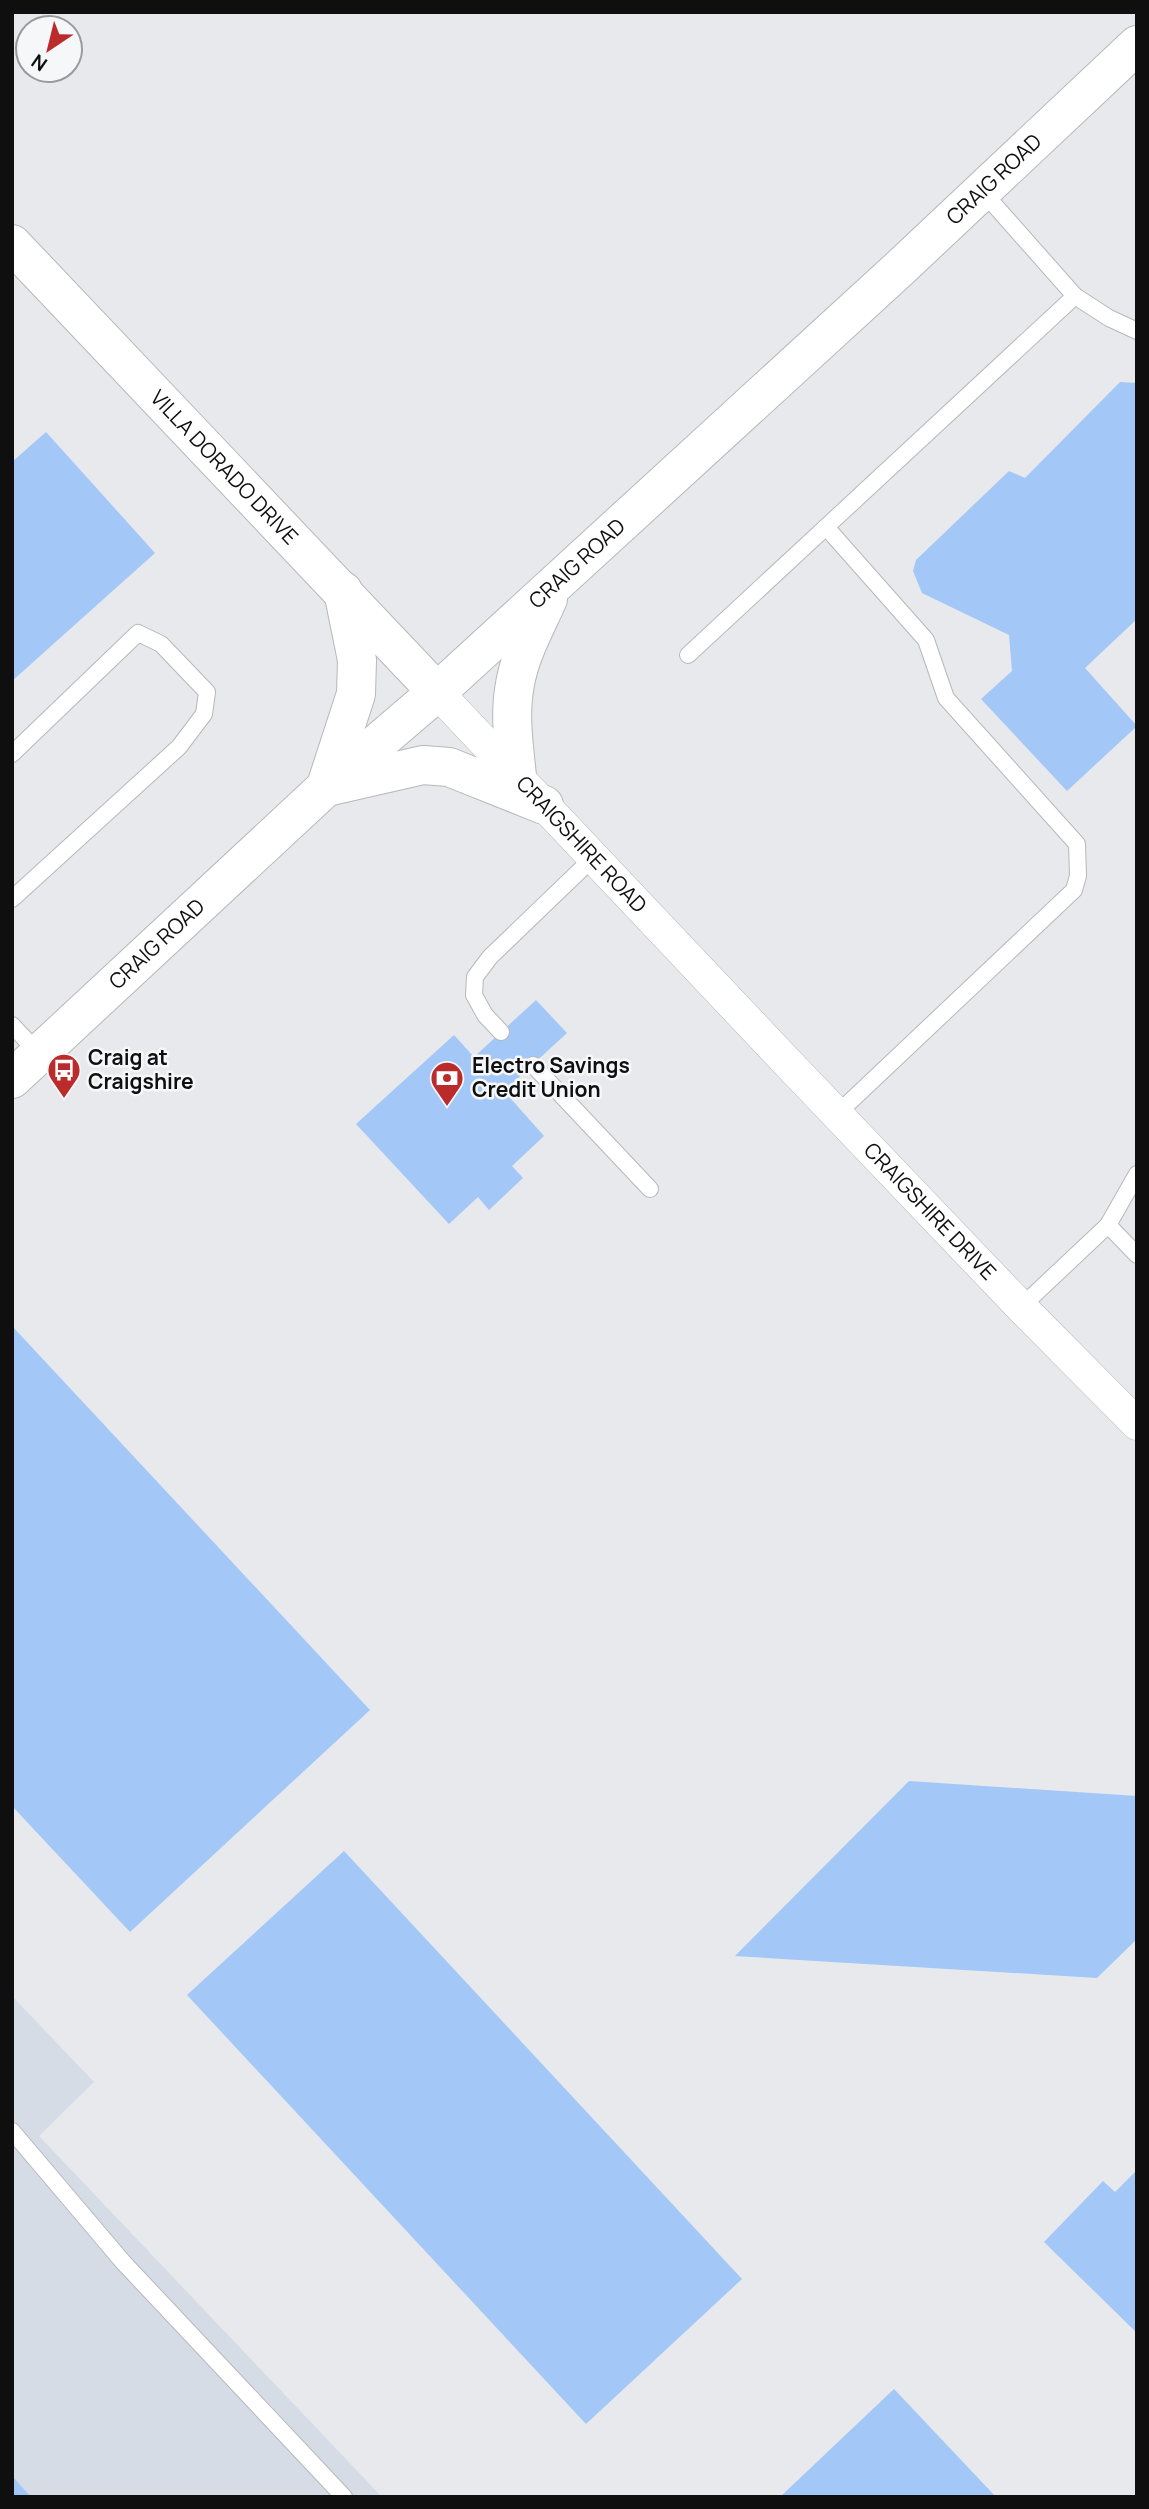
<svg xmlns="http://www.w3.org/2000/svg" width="1149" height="2509" font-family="Manrope,sans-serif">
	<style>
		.built { fill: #d6dce5 }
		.building { fill: #a3c7f6 }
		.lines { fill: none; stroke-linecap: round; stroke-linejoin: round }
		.lane-casing { stroke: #b6b8ba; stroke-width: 18 }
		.street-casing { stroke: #b6b8ba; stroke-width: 33 }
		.secondary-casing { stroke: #b6b8ba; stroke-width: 40 }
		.lane { stroke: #fff; stroke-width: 16 }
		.street { stroke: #fff; stroke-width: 32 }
		.secondary { stroke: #fff; stroke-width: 38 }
		.labels { text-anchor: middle; stroke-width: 5; stroke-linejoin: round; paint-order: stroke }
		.street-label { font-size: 21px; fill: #0f0f10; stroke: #f5f7f9 }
		.poi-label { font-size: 21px; font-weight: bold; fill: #0f0f10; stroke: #f5f7f9; text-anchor: start }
	</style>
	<rect width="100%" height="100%" fill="#e7e9ec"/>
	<!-- built -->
	<path class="built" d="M12 1996 94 2082 39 2136 382 2497H12Z"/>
	<!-- building -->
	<g class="building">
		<path d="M1120 382 1137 383V619L1085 668 1137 726 1067 791 981 699 1012 671 1009 635 922 593 913 571 916 560 1009 471 1025 478Z"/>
		<path d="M46 432 155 553 12 681V462Z"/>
		<path d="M536 1000 567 1033 504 1091 544 1136 512 1166 523 1178 489 1210 478 1197 449 1224 356 1124 454 1035 474 1057Z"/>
		<path d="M12 1326 370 1710 130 1932 12 1806Z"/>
		<path d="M909 1781 1137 1796V1939L1097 1978 735 1956Z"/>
		<path d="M344 1851 742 2279 586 2424 187 1995Z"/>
		<path d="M1137 2170V2333L1044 2242 1103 2181 1115 2192Z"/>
		<path d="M894 2389 996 2497H780Z"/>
		<path d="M12 2476 31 2497H12Z"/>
	</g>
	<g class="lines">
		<defs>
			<g id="lane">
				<path d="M1075 296 1109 318 1137 331"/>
				<path d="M688 655 826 527"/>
				<path d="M12 754 138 633 161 644 207 692 204 714 179 747 12 899"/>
				<path d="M12 1025 39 1054"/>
				<path d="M501 1032 485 1015 474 995 475 977 490 957 594 857"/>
				<path d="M533 1065 650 1189"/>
				<path d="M838 1113 1074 890 1078 876 1077 844 946 698 926 640 826 527 1075 296 982 191"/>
				<path d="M1108 1225 1137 1255"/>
				<path d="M1021 1307 1108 1225 1137 1174"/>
				<path d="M12 2131 123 2262 344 2497"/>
			</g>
			<g id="street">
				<path id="s1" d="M437 692 785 1060 1021 1307 1137 1424"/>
			</g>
			<g id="secondary">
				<path id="s2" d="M12 244 437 692"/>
				<path d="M517 776C514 746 509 715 515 684 520 654 536 626 548 599"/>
				<path d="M326 786 356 694 357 660 343 591"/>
				<path d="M331 786 423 765 449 767 544 805"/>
				<path id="s3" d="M12 1079 326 787 437 692 899 269 1137 45"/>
			</g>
		</defs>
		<!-- lane casing -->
		<use href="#lane" class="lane-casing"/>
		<!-- street casing -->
		<use href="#street" class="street-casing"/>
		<!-- secondary casing -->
		<use href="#secondary" class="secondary-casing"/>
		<!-- lane -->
		<use href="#lane" class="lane"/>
		<!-- street -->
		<use href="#street" class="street"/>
		<!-- secondary -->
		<use href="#secondary" class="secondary"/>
	</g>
	<!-- icons -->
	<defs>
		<symbol id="bus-pin" viewBox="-11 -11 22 30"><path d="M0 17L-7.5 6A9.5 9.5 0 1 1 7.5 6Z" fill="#bb2b2c" stroke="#f5f7f9"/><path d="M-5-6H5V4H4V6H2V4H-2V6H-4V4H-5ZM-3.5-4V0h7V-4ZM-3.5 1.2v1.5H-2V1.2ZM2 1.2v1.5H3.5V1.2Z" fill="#fff"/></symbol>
		<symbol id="bank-pin" viewBox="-11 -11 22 30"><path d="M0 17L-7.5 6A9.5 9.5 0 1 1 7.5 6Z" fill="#bb2b2c" stroke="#f5f7f9"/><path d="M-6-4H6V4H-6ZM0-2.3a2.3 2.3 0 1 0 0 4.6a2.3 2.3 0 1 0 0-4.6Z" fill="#fff"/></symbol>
	</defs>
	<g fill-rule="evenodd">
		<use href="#bus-pin" x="45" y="1051" width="38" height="52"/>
		<use href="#bank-pin" x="428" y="1059" width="38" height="52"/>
	</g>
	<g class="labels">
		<!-- street labels -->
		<g class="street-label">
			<text dy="7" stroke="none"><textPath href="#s3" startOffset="1332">CRAIG ROAD</textPath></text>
			<text dy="7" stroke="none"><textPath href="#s2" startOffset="308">VILLA DORADO DRIVE</textPath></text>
			<text dy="7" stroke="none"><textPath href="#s3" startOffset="765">CRAIG ROAD</textPath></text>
			<text dy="7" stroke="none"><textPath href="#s1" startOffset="210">CRAIGSHIRE ROAD</textPath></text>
			<text dy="7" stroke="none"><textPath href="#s3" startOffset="198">CRAIG ROAD</textPath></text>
			<text dy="7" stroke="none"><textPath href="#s1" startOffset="716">CRAIGSHIRE DRIVE</textPath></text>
		</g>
		<!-- poi labels -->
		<g class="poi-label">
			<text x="88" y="1065">Craig at<tspan x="88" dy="24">Craigshire</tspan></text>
			<text x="472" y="1073">Electro Savings<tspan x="472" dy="24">Credit Union</tspan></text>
		</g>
	</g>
	<!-- border -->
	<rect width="1149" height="2509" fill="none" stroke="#0f0f10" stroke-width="28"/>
	<!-- north arrow -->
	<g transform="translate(49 49) rotate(215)"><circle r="33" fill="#f5f7f9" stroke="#999a9c" stroke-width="2"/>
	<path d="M0-5L12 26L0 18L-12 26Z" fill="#bb2b2c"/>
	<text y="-10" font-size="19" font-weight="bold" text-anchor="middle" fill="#0f0f10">N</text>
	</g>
</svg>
